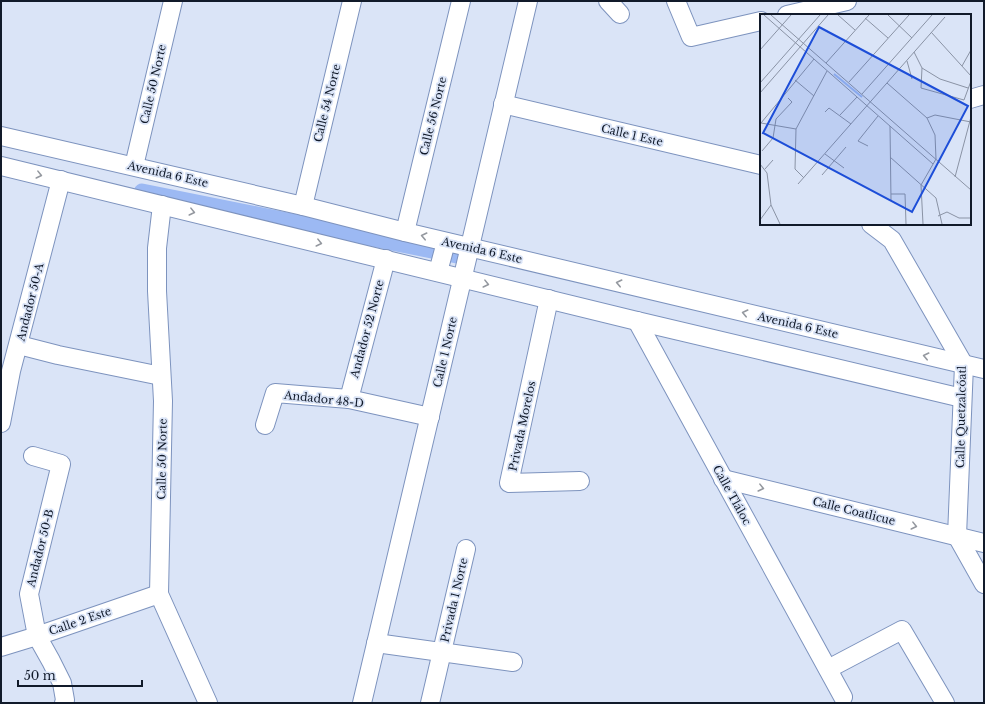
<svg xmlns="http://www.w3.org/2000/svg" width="985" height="704" font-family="'Libre Baskerville',serif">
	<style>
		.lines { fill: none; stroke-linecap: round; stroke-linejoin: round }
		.canal { stroke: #9cb9f3; stroke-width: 17 }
		.minor-casing { stroke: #7d93be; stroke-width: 20 }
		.minor { stroke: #fff; stroke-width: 18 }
		.oneway { stroke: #94989f }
		.labels { text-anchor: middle; stroke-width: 3.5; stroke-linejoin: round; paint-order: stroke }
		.street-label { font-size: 11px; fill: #111a2a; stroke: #dae4f7 }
		.inset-river { fill: none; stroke: #9cb9f3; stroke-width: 2 }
		.inset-road { fill: none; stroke: #8a93a5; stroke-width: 1 }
		.view { fill: #1d4ed8; fill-opacity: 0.15; stroke: #1d4ed8; stroke-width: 2 }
		.inset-edge { fill: none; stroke: #111a2a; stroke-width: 2 }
	</style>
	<rect width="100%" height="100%" fill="#dae4f7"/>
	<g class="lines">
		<!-- canal -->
		<path class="canal" d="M142 192 467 257"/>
		<defs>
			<g id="minor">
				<path d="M608 1 620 14"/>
				<path d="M676 1 691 37 761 21"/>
				<path d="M787 15 847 1"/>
				<path d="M970 99 984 95"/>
				<path d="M503 104 761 165"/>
				<path d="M1 136 303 206 405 232 984 369"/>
				<path d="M1 166 637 321 962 398"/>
				<path d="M134 166 173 1"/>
				<path d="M162 205 157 248V291L163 401 159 594 208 703"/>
				<path d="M303 206 352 1"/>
				<path d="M871 224 892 240 964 365 957 536 984 584"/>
				<path d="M405 232 461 1"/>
				<path d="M438 272 446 242"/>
				<path d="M549 299 509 483 580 481"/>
				<path d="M637 321 843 697"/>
				<path d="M19 345 58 355 161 376"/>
				<path d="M349 399 386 259"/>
				<path d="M1 423 11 371 61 180"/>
				<path d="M265 425 275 393 349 399 430 417"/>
				<path d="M33 456 61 464 29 594 37 636 51 661 62 683 65 700 64 703"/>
				<path d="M723 479 984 543"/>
				<path d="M376 643 513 662"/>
				<path d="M1 647 37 636 159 594"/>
				<path d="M828 669 902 630 945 703"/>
				<path d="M362 703 528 1"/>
				<path d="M430 703 466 549"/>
			</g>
		</defs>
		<!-- minor casing -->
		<use href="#minor" class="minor-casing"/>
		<!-- minor -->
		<use href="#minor" class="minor"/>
	</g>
	<!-- one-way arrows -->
	<defs><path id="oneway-chevron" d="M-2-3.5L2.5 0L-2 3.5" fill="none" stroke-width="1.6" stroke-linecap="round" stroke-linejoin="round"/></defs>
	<g class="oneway">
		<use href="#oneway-chevron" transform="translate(39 175) rotate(14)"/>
		<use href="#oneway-chevron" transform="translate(192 212) rotate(14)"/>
		<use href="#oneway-chevron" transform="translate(424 236) rotate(-167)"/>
		<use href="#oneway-chevron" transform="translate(319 243) rotate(14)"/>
		<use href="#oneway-chevron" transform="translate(619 283) rotate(-167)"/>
		<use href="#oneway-chevron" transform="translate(486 284) rotate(14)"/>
		<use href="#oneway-chevron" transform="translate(745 313) rotate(-167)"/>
		<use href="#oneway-chevron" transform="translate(926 356) rotate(-167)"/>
		<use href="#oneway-chevron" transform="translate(761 488) rotate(14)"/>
		<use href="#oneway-chevron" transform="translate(914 526) rotate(14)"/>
	</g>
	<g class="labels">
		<!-- street labels -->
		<g class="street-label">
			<text transform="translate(153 84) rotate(-77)" y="4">Calle 50 Norte</text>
			<text transform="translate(327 103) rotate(-76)" y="4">Calle 54 Norte</text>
			<text transform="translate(433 116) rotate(-76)" y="4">Calle 56 Norte</text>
			<text transform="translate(632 135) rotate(13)" y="4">Calle 1 Este</text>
			<text transform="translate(168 174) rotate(13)" y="4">Avenida 6 Este</text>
			<text transform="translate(482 250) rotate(13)" y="4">Avenida 6 Este</text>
			<text transform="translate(30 302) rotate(-76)" y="4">Andador 50-A</text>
			<text transform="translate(798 325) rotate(13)" y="4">Avenida 6 Este</text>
			<text transform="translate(367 329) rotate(-75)" y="4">Andador 52 Norte</text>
			<text transform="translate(445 352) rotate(-77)" y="4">Calle 1 Norte</text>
			<text transform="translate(324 399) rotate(6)" y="4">Andador 48-D</text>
			<text transform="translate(961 417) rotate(-89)" y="4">Calle Quetzalcóatl</text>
			<text transform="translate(522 426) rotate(-78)" y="4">Privada Morelos</text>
			<text transform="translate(162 459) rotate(-89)" y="4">Calle 50 Norte</text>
			<text transform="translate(732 495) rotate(61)" y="4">Calle Tláloc</text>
			<text transform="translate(854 511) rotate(14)" y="4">Calle Coatlicue</text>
			<text transform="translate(40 548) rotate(-76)" y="4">Andador 50-B</text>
			<text transform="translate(454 600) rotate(-77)" y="4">Privada 1 Norte</text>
			<text transform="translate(80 621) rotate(-19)" y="4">Calle 2 Este</text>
		</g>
	</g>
	<!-- overview -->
	<g transform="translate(760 14)">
		<rect width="211" height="211" fill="#dae4f7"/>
		<path class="inset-river" d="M74 60 102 83"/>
		<path class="inset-road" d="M4 1 173 150M11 1 211 176M78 1 95 16M128 1 152 24M105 4 128 24M171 18 211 62M0 36 31 1M154 38 162 54 161 74 204 86 211 67M147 47 152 65M66 49 109 1M202 52 211 36M162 54 180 65 208 74M35 66 54 82M89 68 149 1M0 69 60 1M127 69 167 104 175 121 176 145 161 171 163 210M0 79 68 1M102 80 172 1M65 98 69 94 91 110M80 101 97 83M167 104 175 101 211 108M1 109 54 45M1 109 36 115M130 112 131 186M108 132 98 127 118 102M2 137 13 124 16 105 32 88 28 84M65 140 84 154M130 143 176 184 182 210M0 150 7 159 11 191 20 210M5 155 13 146M62 161 86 133M195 163 211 103M44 164 35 155 36 115 67 57M38 170 185 3M131 180H145L146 210M178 202 187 198 199 204H211M0 206 11 191"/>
		<path class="view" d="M59 13 208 92 152 198 3 119Z"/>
		<rect width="211" height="211" class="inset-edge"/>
	</g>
	<!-- border -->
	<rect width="985" height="704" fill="none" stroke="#111a2a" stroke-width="4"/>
	<!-- scale -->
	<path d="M18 680v6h124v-6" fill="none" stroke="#111a2a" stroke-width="2"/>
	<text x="24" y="680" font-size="12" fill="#111a2a" stroke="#dae4f7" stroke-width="3" paint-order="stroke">50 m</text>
</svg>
